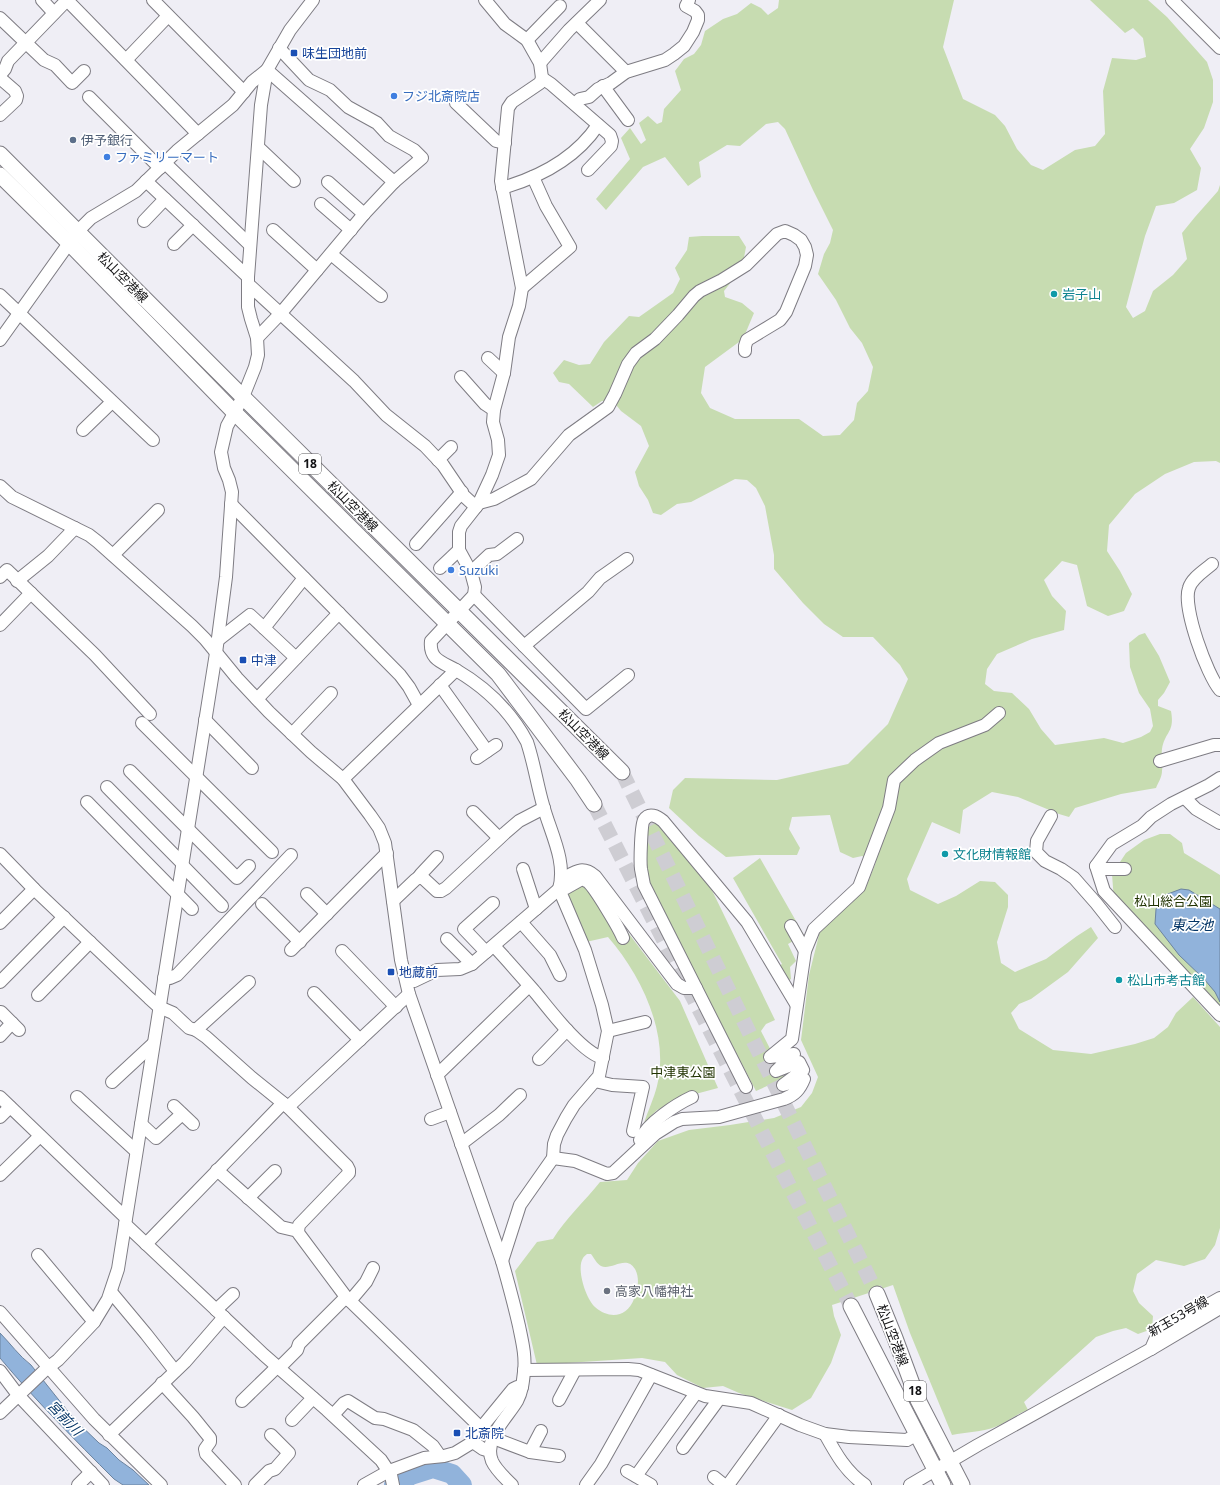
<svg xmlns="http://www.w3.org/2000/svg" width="1220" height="1485" font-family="'Noto Sans','Noto Sans JP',sans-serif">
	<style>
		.green { fill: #c7dcb1; fill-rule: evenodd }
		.water { fill: #91b3db; stroke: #6b839f }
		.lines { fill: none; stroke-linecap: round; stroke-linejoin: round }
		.river { stroke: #91b3db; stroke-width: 20 }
		.major-tunnel { stroke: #cecdd3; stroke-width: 15; stroke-dasharray: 15 8; stroke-linecap: butt }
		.minor-casing { stroke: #7e7c83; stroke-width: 14 }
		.major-casing { stroke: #7e7c83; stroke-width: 17 }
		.minor { stroke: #fff; stroke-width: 12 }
		.major { stroke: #fff; stroke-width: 15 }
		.transit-dot { fill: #1a4fb4; stroke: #fff; stroke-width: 1.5 }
		.shop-dot { fill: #3f7fe0; stroke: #fff; stroke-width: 1.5 }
		.service-dot { fill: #5c6f8a; stroke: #fff; stroke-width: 1.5 }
		.culture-dot { fill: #0f9aa8; stroke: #fff; stroke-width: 1.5 }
		.worship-dot { fill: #6b7280; stroke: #fff; stroke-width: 1.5 }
		.labels { text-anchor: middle; stroke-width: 3.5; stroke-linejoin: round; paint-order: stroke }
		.shield { fill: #fff; stroke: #59595a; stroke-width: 1 }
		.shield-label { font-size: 12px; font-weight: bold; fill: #121214 }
		.transit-label { font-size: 13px; fill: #164399; stroke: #fff; text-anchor: start }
		.shop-label { font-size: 13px; fill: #366cbe; stroke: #fff; text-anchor: start }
		.service-label { font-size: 13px; fill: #4e5e75; stroke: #fff; text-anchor: start }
		.street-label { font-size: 13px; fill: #121214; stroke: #fff }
		.culture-label { font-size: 13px; fill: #0d838f; stroke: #fff; text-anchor: start }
		.park-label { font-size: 13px; fill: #203300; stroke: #fff }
		.worship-label { font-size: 13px; fill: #5b616d; stroke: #fff; text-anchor: start }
		.water-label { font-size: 14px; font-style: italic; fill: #043566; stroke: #fff }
	</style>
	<rect width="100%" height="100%" fill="#efeef5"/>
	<!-- green -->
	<g class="green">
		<path d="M779 0H954L943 47 963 99 995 115 1005 126 1017 149 1031 165 1043 170 1075 150 1095 146 1105 134 1103 91 1112 58 1136 60 1146 57 1143 38 1133 28 1125 33 1090 0H1148L1167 17 1207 62 1213 80V102L1204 128 1190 149 1201 168 1197 190 1174 203 1156 206 1145 236 1126 307 1133 318 1145 311 1153 291 1173 275 1187 259 1182 233 1195 217 1218 191 1220 185V463L1216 461 1194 462 1165 474 1135 494 1109 525 1107 551 1120 571 1132 594 1124 611 1108 616 1087 606 1077 565 1062 561 1044 580 1052 596 1066 611 1064 630 1032 639 997 654 987 669 985 684 994 691 1012 693 1029 709 1041 729 1055 745 1104 738 1123 743 1141 737 1150 732 1153 726 1150 709 1139 693 1130 667 1129 643 1139 635 1145 633 1159 656 1170 682 1164 693 1158 700V706L1171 711C1175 733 1165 731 1162 749 1161 756 1163 764 1162 771 1162 777 1158 783 1156 788L1121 794 1075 808 1069 817 1059 814 1018 797 992 792 963 810 960 834 932 822 907 879 910 890 938 904 956 896 980 881 995 882 1008 895V907L997 942 1001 963 1015 972 1046 959 1077 936 1091 927 1098 938 1068 972 1031 999 1019 1004 1011 1013 1019 1029 1053 1050 1091 1054 1135 1044 1154 1038 1168 1027 1176 1013 1193 997 1220 1027V1228L1215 1245 1205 1259 1184 1266 1156 1260 1137 1274 1133 1291 1139 1303 1153 1316 1152 1329 1138 1334 1126 1328 1113 1331 1096 1337 1024 1402 1028 1410C1016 1414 1007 1423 995 1427 982 1432 966 1432 952 1435L910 1333 893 1285 832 1305 834 1316 841 1335 831 1363 811 1398 792 1410 739 1393 723 1386 703 1388 677 1375 665 1362 642 1358 537 1365 515 1271 537 1242 553 1239C566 1218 585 1201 600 1182L627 1180 638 1163 658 1141 689 1130 730 1125 774 1118 801 1107 812 1093 818 1077 801 1040 809 975 820 931 866 887 876 862 862 856 853 858 840 852 830 815 792 817 789 829 800 848 797 855H756L726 857 699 836 669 808 673 790 685 778 777 780 848 764 888 724 908 679 900 665 873 637H843L824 624 803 603 774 569V555L765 506 756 488 747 480 735 479 691 502 677 504 661 515 653 513 648 500 639 486 635 472 649 446 641 426 621 411 613 401H602L593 407 569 384 559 382 553 373 564 360 579 365 590 364 604 342 629 316 639 317 673 293 680 279 675 268 687 250 689 237 702 236H739L746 247 742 268 724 291 725 297 742 303 754 313 743 339 705 367 701 393 710 408 735 419H799L823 436 840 435 854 420 857 403 868 391 873 367 862 343 850 328 836 300 818 274 824 254 830 243 833 230 813 190 785 129 778 122 766 124 740 146 727 145 699 162 701 177 688 186 665 157 643 167 606 210 596 199 630 159 621 138 630 128 641 144 646 140 639 123 648 116 657 124 662 122 664 109 681 90 675 71 684 59 694 54 701 45 705 31 723 19 737 14 751 3 761 8 768 15 778 8ZM587 1254H591C594 1258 597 1264 601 1266 611 1271 626 1254 635 1269 640 1278 638 1290 634 1299 627 1317 610 1320 595 1307 586 1299 576 1269 583 1258 584 1256 586 1255 587 1254Z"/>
		<path d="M653 818 706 878 775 1020 766 1024 761 1031 785 1078 756 1091 647 882 644 867 647 820Z"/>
		<path d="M1160 834H1170L1182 843 1184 853 1220 875V1023L1192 993 1114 901 1112 874 1126 853 1144 840Z"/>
		<path d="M760 858 804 935 788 944 796 961 790 967 791 979 786 982 778 967 782 964 733 878Z"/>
		<path d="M582 884 623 926 680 1001 718 1088 688 1096 657 1110 644 1123C648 1111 654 1098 657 1086 670 1034 641 975 608 937L586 942 569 901V891Z"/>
	</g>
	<!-- water -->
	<g class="water">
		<path d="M1181 889 1189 890 1220 909V1002L1215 992 1204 979 1179 955 1155 924 1156 909 1165 895Z"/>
		<path d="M0 1333C10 1343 19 1356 31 1365L74 1419 99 1443 107 1448 119 1460 133 1470 149 1485H123L114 1479C75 1440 36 1401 0 1358Z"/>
	</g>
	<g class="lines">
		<!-- river -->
		<path class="river" d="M394 1485 411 1475 433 1468 452 1474 462 1485"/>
		<!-- major-tunnel -->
		<g class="major-tunnel">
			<path d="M622 772 877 1294"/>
			<path d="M594 804 851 1306"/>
		</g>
		<defs>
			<g id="minor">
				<path d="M42 0 54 13"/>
				<path d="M67 0 198 134"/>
				<path d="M153 0 244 92"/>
				<path d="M1172 0 1220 48"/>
				<path d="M0 18 44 60 55 65 72 83 84 71"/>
				<path d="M577 23 626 72"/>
				<path d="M527 40 560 6"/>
				<path d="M126 60 168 16"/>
				<path d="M540 63 569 30 600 0"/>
				<path d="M0 75 5 69 8 61 67 0"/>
				<path d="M0 78 15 91 17 96 16 100 0 115"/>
				<path d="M542 78 551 84 610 135 612 141 611 146 588 170"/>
				<path d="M603 86 628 120"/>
				<path d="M89 97 160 168"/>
				<path d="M456 103 496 141 505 143"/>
				<path d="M575 104 580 99 589 97 598 89 611 83 626 72 665 60 674 54 684 46 693 32 698 20V15L695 11 686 6 689 0"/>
				<path d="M258 147 294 181"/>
				<path d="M165 163 249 244"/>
				<path d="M146 181 248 277"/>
				<path d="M328 182 364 214"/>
				<path d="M502 188C540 177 576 158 598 125"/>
				<path d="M321 204 351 230"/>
				<path d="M144 221 165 199"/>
				<path d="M273 230 317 270"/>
				<path d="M174 244 193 225"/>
				<path d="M331 254 381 296"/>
				<path d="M248 284 354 381 386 415 425 446 443 465 464 496 476 507"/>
				<path d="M522 288 570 247 546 206 533 177"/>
				<path d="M0 295 153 440"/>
				<path d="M257 338 281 313 364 214 394 182 422 158 414 150 389 136 377 123 348 107 330 90 309 80 279 48"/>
				<path d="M0 340 77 232 91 218 136 191 177 151 233 105 252 82 267 70 394 182"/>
				<path d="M488 358 504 373"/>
				<path d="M461 377 485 404 494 410"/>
				<path d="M83 430 112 402"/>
				<path d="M438 460 451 447"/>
				<path d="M0 486 12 497 89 535 98 542 192 626 205 639 237 678 269 712 311 752 343 779 370 815 379 828 385 843 401 960 409 994 502 1261C508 1282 514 1304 519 1326 522 1341 526 1356 524 1372 523 1382 522 1392 517 1401 507 1418 483 1439 492 1461 496 1470 505 1478 512 1485"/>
				<path d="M479 503 494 499 531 479 569 435 608 407 615 394 628 364 636 353 655 339 678 315 694 296 700 291 722 280 746 265 777 234 785 231 794 235 801 240 805 247 807 255 805 266 786 312 780 320 747 340 745 346V351"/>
				<path d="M231 504 400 675 409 687 419 705"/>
				<path d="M416 544 462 492"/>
				<path d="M113 555 158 510"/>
				<path d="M1212 564C1204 571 1192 578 1189 588 1182 607 1207 675 1220 690"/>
				<path d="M440 568 459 550"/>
				<path d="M471 572 489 555 497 554 517 539"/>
				<path d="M0 577 7 570 95 655 150 714"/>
				<path d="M17 581 48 556 75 528"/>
				<path d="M474 595 586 709 628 675"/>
				<path d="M0 625 31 593"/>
				<path d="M264 628 304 578"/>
				<path d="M218 640 250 615 296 658"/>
				<path d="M524 646 588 592 600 578 627 559"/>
				<path d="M456 670C485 687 511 712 527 742 534 763 537 784 543 805 550 832 567 861 559 889L585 950 602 1005 608 1031 599 1076 574 1105 566 1118 557 1135 554 1144 553 1158 520 1205 502 1261"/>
				<path d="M440 685 487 751"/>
				<path d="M257 699 339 613"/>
				<path d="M205 720 252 768"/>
				<path d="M142 723 272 852"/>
				<path d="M292 734 331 693"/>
				<path d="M477 758 496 745"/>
				<path d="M1160 761 1214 745H1220"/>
				<path d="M130 771 237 878 249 866"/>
				<path d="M1220 778 1209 785 1171 804 1151 817 1142 826 1112 844 1096 866 1104 891 1220 1015"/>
				<path d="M343 779 456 670C442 662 429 660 431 641L474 595 475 587 471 572 459 550V532L461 526 479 503 492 475 499 455 498 440 493 422 494 410 504 373 509 337 519 306 522 288 501 181 508 108 512 102 540 83 542 78 540 63 527 40 505 24 485 0"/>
				<path d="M107 787 182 863"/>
				<path d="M1185 798 1196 809 1220 823"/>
				<path d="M87 802 192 909"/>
				<path d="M473 812 499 838"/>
				<path d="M1051 816 1037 841 1036 852 1045 861 1061 869 1074 878 1096 903 1115 927"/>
				<path d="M0 854 34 889 149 998 159 1007 173 1013 189 1028 196 1030 206 1037 252 1078 288 1107 347 1166 349 1170V1173L299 1225 298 1231 299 1234 346 1297 481 1428"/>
				<path d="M182 865 222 906"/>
				<path d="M1096 866 1101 869H1125"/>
				<path d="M523 869 536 909"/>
				<path d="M419 877 421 874 437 857"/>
				<path d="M562 879C575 872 582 865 595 876L677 984 684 988H696"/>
				<path d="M307 894 327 914"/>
				<path d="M393 901 415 880 419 877 424 879 437 891H441L446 888 505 833 519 821 544 808"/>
				<path d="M262 904 300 942"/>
				<path d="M521 922 550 955 560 975"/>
				<path d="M0 923 34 889"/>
				<path d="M791 926 805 951"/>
				<path d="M447 939 472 964"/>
				<path d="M494 946C508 961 521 976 535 992 549 1009 582 1053 603 1058"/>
				<path d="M291 950 387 853"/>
				<path d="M342 951 396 1007"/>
				<path d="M486 952 464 929 493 903"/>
				<path d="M164 978H170L177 975 291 855"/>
				<path d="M407 981H414L437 970 460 969 472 964 559 889 566 888 582 879C584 880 586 881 588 882 595 888 619 928 623 938"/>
				<path d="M0 982 64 917"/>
				<path d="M314 993 360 1040"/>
				<path d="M38 995 90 942"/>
				<path d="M1 1012 19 1030"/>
				<path d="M196 1030 249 982"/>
				<path d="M608 1031 645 1022"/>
				<path d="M0 1036 12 1023"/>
				<path d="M539 1059 567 1030"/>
				<path d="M437 1075 529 986"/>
				<path d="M595 1081 612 1085 643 1087 633 1131"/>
				<path d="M112 1082 153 1044"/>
				<path d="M746 1087 644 885C643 880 642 874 641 869 640 862 641 824 644 820 649 812 657 816 663 821L747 922 796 1004"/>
				<path d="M0 1097 126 1218"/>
				<path d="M77 1097 136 1151"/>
				<path d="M174 1106 193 1124"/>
				<path d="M288 1107 409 994"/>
				<path d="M0 1117 10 1107"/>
				<path d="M431 1119 450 1112"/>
				<path d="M141 1124 156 1138 182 1114"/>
				<path d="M640 1140C647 1123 677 1104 692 1097"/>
				<path d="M461 1144 499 1115 520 1095"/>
				<path d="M553 1158 575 1161 607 1174 613 1173 655 1134 674 1122 682 1119 719 1117 784 1099C795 1095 800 1089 804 1079L783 1085 803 1070 799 1062 776 1071 794 1054 770 1057 792 1039 805 951 814 929 859 887 889 808 894 780 915 760 939 743 985 725 999 713"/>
				<path d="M217 1170 281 1227 298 1231"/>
				<path d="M0 1175 40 1136"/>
				<path d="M248 1198 275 1171"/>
				<path d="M125 1224 264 1355 327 1410 381 1460 391 1475 393 1485"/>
				<path d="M146 1244 283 1103"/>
				<path d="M38 1255 94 1322"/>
				<path d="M111 1292 146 1334 175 1371"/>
				<path d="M350 1301 366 1282 373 1268"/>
				<path d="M216 1310 233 1294"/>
				<path d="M0 1312 94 1419 161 1485"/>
				<path d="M1151 1349 1220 1308"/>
				<path d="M279 1368 297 1350 299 1344 346 1297"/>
				<path d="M524 1370 628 1369 639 1370 705 1396 751 1403 800 1425 825 1434 849 1437 907 1440 917 1434"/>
				<path d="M0 1371 18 1395 103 1485"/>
				<path d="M162 1383 193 1417 210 1438V1442L205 1449 206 1454 235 1485"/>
				<path d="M559 1400 575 1370"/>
				<path d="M242 1401 277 1367"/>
				<path d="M0 1413 45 1370 58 1360 94 1322 108 1299 118 1269 216 653 226 577 232 492 229 480 224 468 221 452 227 426 243 397 255 367 258 355 257 338 251 319 248 307V277L261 105 267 70 290 30 313 0"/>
				<path d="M333 1415 344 1403 348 1401 375 1418 384 1419 413 1430 433 1446 440 1456"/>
				<path d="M292 1420 313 1398"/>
				<path d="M477 1433 513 1389 517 1387H522"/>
				<path d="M825 1434C836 1454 846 1472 865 1485"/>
				<path d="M109 1435 185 1362 224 1317"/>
				<path d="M493 1438 530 1452 559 1456"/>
				<path d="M683 1448 719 1399"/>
				<path d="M530 1452 541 1431"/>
				<path d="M627 1471 651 1485"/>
				<path d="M636 1476 696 1393"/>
				<path d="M714 1477 724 1485"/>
				<path d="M78 1485 91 1472"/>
				<path d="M255 1485 269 1471 275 1469 289 1453 271 1435"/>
				<path d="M364 1485 389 1471 424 1458 444 1456 455 1453 473 1442 483 1449 490 1451"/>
				<path d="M586 1485 601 1464 651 1375"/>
				<path d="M728 1485 779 1415"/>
				<path d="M910 1485 978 1445 1151 1349 1158 1333 1220 1298"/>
			</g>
			<g id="major">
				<path d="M0 154 243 397 622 772"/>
				<path d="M0 175 69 243 234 412 498 674 578 780 594 804"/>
				<path d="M877 1294 895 1338 918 1400 962 1485"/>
				<path d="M851 1306 943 1485"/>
			</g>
		</defs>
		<!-- minor casing -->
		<use href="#minor" class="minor-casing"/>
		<!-- major casing -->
		<use href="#major" class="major-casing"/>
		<!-- minor -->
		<use href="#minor" class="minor"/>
		<!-- major -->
		<use href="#major" class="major"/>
	</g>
	<!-- markers -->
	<g class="transit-dot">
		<rect x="290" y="49" width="8" height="8" rx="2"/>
		<rect x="239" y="656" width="8" height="8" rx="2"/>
		<rect x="387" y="968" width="8" height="8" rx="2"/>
		<rect x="453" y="1429" width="8" height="8" rx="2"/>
	</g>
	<g class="shop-dot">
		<circle cx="394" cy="96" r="4"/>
		<circle cx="107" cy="157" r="4"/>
		<circle cx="451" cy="570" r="4"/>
	</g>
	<circle class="service-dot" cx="73" cy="140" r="4"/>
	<g class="culture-dot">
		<circle cx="1054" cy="294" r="4"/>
		<circle cx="945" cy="854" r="4"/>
		<circle cx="1119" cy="980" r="4"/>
	</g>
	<circle class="worship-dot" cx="607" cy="1291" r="4"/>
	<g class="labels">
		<!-- shield labels -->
		<g class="shield">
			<rect x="299" y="454" width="22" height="20" rx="3"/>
			<rect x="904" y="1381" width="22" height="20" rx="3"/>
		</g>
		<g class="shield-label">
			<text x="310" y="468">18</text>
			<text x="915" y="1395">18</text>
		</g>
		<!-- transit labels -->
		<g class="transit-label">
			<text x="302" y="58">味生団地前</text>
			<text x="251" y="665">中津</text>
			<text x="399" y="977">地蔵前</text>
			<text x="465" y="1438">北斎院</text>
		</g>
		<!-- shop labels -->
		<g class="shop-label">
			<text x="402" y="101">フジ北斎院店</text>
			<text x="115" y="162">ファミリーマート</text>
			<text x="459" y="575">Suzuki</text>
		</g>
		<!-- service labels -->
		<g class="service-label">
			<text x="81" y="145">伊予銀行</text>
		</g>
		<!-- street labels -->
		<g class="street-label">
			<text transform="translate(123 277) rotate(45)" y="5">松山空港線</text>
			<text transform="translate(353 506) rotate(45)" y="5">松山空港線</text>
			<text transform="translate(584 734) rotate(45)" y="5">松山空港線</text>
			<text transform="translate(1178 1316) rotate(-30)" y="5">新玉53号線</text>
			<text transform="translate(893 1335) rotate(69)" y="5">松山空港線</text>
		</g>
		<!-- culture labels -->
		<g class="culture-label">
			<text x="1062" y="299">岩子山</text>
			<text x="953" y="859">文化財情報館</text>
			<text x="1127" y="985">松山市考古館</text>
		</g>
		<!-- park labels -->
		<g class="park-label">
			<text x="1173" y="906">松山総合公園</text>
			<text x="683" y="1077">中津東公園</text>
		</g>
		<!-- worship labels -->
		<g class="worship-label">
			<text x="615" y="1296">高家八幡神社</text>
		</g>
		<!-- water labels -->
		<g class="water-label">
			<text x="1192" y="930">東之池</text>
			<text transform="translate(65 1418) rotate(46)" y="5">宮前川</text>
		</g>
	</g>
</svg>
